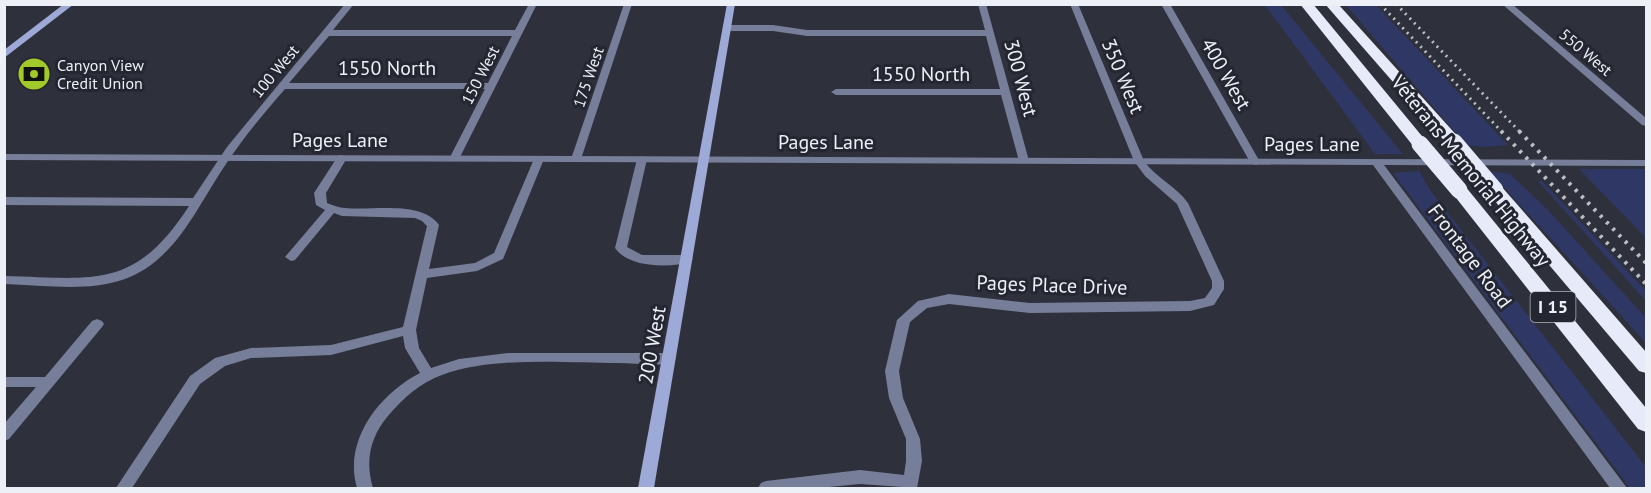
<svg xmlns="http://www.w3.org/2000/svg" width="1651" height="493" font-family="'PT Sans',sans-serif">
	<style>
		.green { fill: #2f3865 }
		.lines { fill: none; stroke-linecap: round; stroke-linejoin: round }
		.minor { fill: #767e9a; fill-rule: evenodd }
		.tertiary { fill: #767e9a; fill-rule: evenodd }
		.secondary { fill: #9da9d6; fill-rule: evenodd }
		.motorway { fill: #e7ebf9; fill-rule: evenodd }
		.rail-far1 { stroke: #bbbec5; stroke-width: 3; stroke-dasharray: 2 4.5; stroke-linecap: butt }
		.rail { stroke: #bbbec5; stroke-width: 4; stroke-dasharray: 3 6; stroke-linecap: butt }
		.motorway-bridge { stroke: #e7ebf9; stroke-width: 17 }
		.labels { text-anchor: middle; stroke-width: 6; stroke-linejoin: round; paint-order: stroke }
		.far-street-label { font-size: 16px; fill: #eef0f7; stroke: #242731 }
		.far-poi-label { font-size: 16px; fill: #eef0f7; stroke: #242731; text-anchor: start }
		.shield { fill: #242731; stroke: #b1b4bc; stroke-width: 1.5 }
		.shield-label { font-size: 18px; font-weight: bold; fill: #eef0f7 }
		.street-label { font-size: 20px; fill: #eef0f7; stroke: #242731 }
	</style>
	<rect width="100%" height="100%" fill="#2e313b"/>
	<!-- green -->
	<g class="green">
		<path d="M1265 5H1281L1403 154H1375Z"/>
		<path d="M1346 5H1376L1508 145 1483 147 1466 145Z"/>
		<path d="M1579 169H1646V238Z"/>
		<path d="M1419 171 1430 190 1646 467V488H1630L1393 173Z"/>
		<path d="M1489 171 1510 174 1549 211 1646 318V343Z"/>
		<path d="M1538 181H1542L1646 291V301Z"/>
	</g>
	<g class="lines">
		<!-- minor -->
		<g class="minor">
			<path d="M345 4H354L333 30H515L529 4H537L458 161H450L449 159 485 89H285C264 113 243 138 226 164 197 206 176 262 122 280 86 292 43 285 4 284V276C94 278 134 291 189 206L4 205V197L193 198 227 147ZM329 36H512L488 83H289Z"/>
			<path d="M624 4H632L581 159 580 161H572L571 159Z"/>
			<path d="M978 4H986L1029 161 1028 163H1020L1019 161 1001 95H836L831 92 836 89H1000L986 36H807L773 31H727L723 28 727 25H773L807 30H985Z"/>
			<path d="M1070 4H1078L1144 161C1156 178 1176 186 1188 203L1224 281V289L1214 305 1190 311 1030 313 949 304 927 308 910 322 899 371 903 398 920 439 922 461 917 488 860 484 819 488H758L761 483 766 481 860 470 904 475 906 461V439L889 398 885 371 897 320 918 301 949 294 1030 303 1190 301 1205 298 1212 288V281L1177 204 1145 176 1134 161Z"/>
			<path d="M1161 4H1170L1260 162 1259 164 1255 165 1250 162Z"/>
			<path d="M1502 4H1512L1646 118V126L1642 125Z"/>
			<path d="M342 155 347 158 326 193 327 203C333 205 339 208 345 208 373 211 421 200 439 225L429 269 475 263 494 253 534 159 539 156 544 159 503 259 477 271 427 278 416 330 419 348 431 368 459 359 508 353H669L674 354 676 358 674 362C658 367 636 363 619 363 566 363 492 356 442 375 420 383 403 398 388 416 370 437 365 461 373 488H357C343 441 379 394 420 373L405 348 403 336 331 355 251 358 225 366 200 384 132 488H116L190 376 215 358 251 348 331 345 403 327 427 226 422 221 415 218 342 216 334 213 295 260 291 261 285 257 325 210 316 205 314 193 338 156Z"/>
			<path d="M642 156 647 159 627 247 642 255H687L693 259 691 262C669 268 629 268 615 248L637 159Z"/>
			<path d="M97 319 102 321 104 324 102 327 9 439 4 441V424L36 387H4V377H45L92 321Z"/>
		</g>
		<!-- tertiary -->
		<path class="tertiary" d="M4 154 1646 160V166L1384 165 1627 488H1610L1373 165 4 160Z"/>
		<!-- secondary -->
		<g class="secondary">
			<path d="M64 4H74L4 58V50Z"/>
			<path d="M727 4H735L654 488H638Z"/>
		</g>
		<!-- motorway -->
		<g class="motorway">
			<path d="M1300 4H1313L1426 141 1428 144 1426 147H1414Z"/>
			<path d="M1325 4H1338L1460 139 1462 142 1460 145H1448Z"/>
			<path d="M1459 185 1465 186 1646 408V432L1638 429 1453 194 1451 190 1453 186Z"/>
			<path d="M1495 185 1501 186 1646 352V373L1639 371 1489 194 1487 190 1489 186Z"/>
		</g>
		<!-- rail-far1 -->
		<g class="rail-far1">
			<path d="M1380 4 1502 132"/>
			<path d="M1396 4 1520 132"/>
		</g>
		<!-- rail -->
		<g class="rail">
			<path d="M1501 131 1646 284"/>
			<path d="M1519 131 1646 263"/>
		</g>
		<!-- motorway-bridge -->
		<g class="motorway-bridge">
			<path d="M1454 142 1495 190"/>
			<path d="M1420 144 1459 190"/>
		</g>
	</g>
	<!-- icons -->
	<defs>
		<symbol id="bank-disc" viewBox="-11 -11 22 22"><circle r="9.5" fill="#a1c929" stroke="#242731"/><path d="M-6-4H6V4H-6ZM0-2.3a2.3 2.3 0 1 0 0 4.6a2.3 2.3 0 1 0 0-4.6Z" fill="#111"/></symbol>
	</defs>
	<g fill-rule="evenodd">
		<use href="#bank-disc" x="15" y="55" width="38" height="38"/>
	</g>
	<g class="labels">
		<!-- far-street labels -->
		<g class="far-street-label">
			<text transform="translate(1586 52) rotate(40)" y="6">550 West</text>
			<text transform="translate(275 71) rotate(-50)" y="6">100 West</text>
			<text transform="translate(480 75) rotate(-63)" y="6">150 West</text>
			<text transform="translate(588 77) rotate(-71)" y="6">175 West</text>
		</g>
		<!-- far-poi labels -->
		<g class="far-poi-label">
			<text x="57" y="71">Canyon View<tspan x="57" dy="18">Credit Union</tspan></text>
		</g>
		<!-- shield labels -->
		<rect class="shield" x="1530.5" y="292" width="45" height="30" rx="4.5"/>
		<g class="shield-label">
			<text x="1553" y="313">I 15</text>
		</g>
		<!-- street labels -->
		<g class="street-label">
			<text x="387" y="75">1550 North</text>
			<text x="921" y="81">1550 North</text>
			<text transform="translate(1226 74) rotate(60)" y="7">400 West</text>
			<text transform="translate(1123 76) rotate(67)" y="7">350 West</text>
			<text transform="translate(1021 78) rotate(75)" y="7">300 West</text>
			<text x="340" y="147">Pages Lane</text>
			<text x="826" y="149">Pages Lane</text>
			<text x="1312" y="151">Pages Lane</text>
			<text transform="translate(1471 171) rotate(51)" y="7">Veterans Memorial Highway</text>
			<text transform="translate(1470 256) rotate(53)" y="7">Frontage Road</text>
			<text transform="translate(1052 285) rotate(2)" y="7">Pages Place Drive</text>
			<text transform="translate(652 345) rotate(-80)" y="7">200 West</text>
		</g>
	</g>
	<!-- border -->
	<rect width="1651" height="493" fill="none" stroke="#eef0f7" stroke-width="12"/>
</svg>
